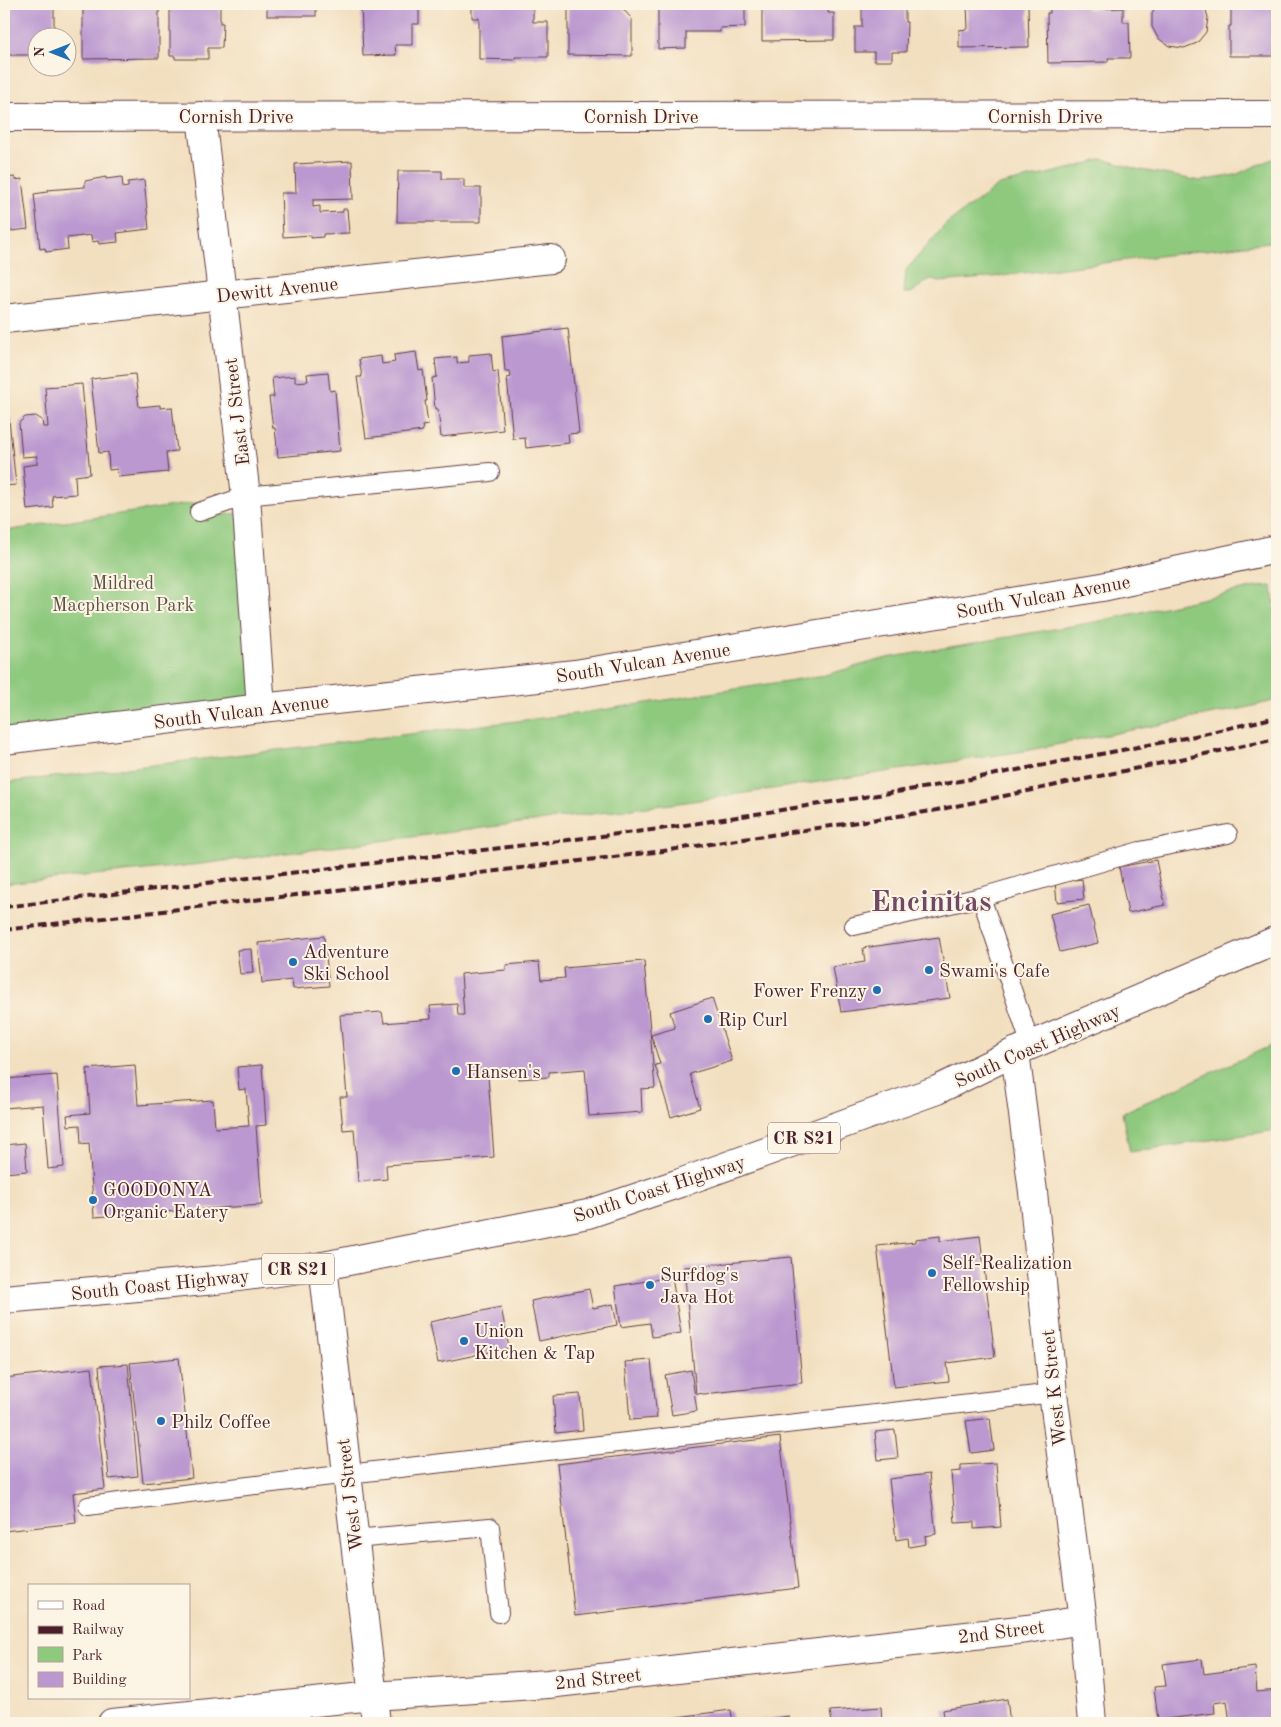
<svg xmlns="http://www.w3.org/2000/svg" width="1281" height="1727" font-family="'Old Standard TT',serif">
	<style>
		.green { fill: #8ec97e; stroke: #6c7454 }
		.building { fill: #bb98d0 }
		.lines { fill: none; stroke-linecap: round; stroke-linejoin: round }
		.service-casing { stroke: #633c41; stroke-width: 20 }
		.minor-casing { stroke: #633c41; stroke-width: 30 }
		.tertiary-casing { stroke: #633c41; stroke-width: 30 }
		.secondary-casing { stroke: #633c41; stroke-width: 30 }
		.primary-casing { stroke: #633c41; stroke-width: 30 }
		.service { stroke: #fff; stroke-width: 18 }
		.minor { stroke: #fff; stroke-width: 28 }
		.tertiary { stroke: #fff; stroke-width: 28 }
		.secondary { stroke: #fff; stroke-width: 28 }
		.primary { stroke: #fff; stroke-width: 28 }
		.rail { stroke: #4a1f2b; stroke-width: 4; stroke-dasharray: 8 4; stroke-linecap: butt }
		.poi-dot { fill: #1f6fb2; stroke: #fcf5e5; stroke-width: 2 }
		.labels { text-anchor: middle; stroke-width: 4; stroke-linejoin: round; paint-order: stroke }
		.shield { fill: #fcf5e5; stroke: #7f5f63; stroke-width: 1 }
		.shield-label { font-size: 18px; font-weight: bold; fill: #4a1f2b }
		.street-label { font-size: 19px; fill: #4a1f2b; stroke: #fcf5e5 }
		.park-label { font-size: 19px; fill: #5e5244; stroke: #fcf5e5 }
		.poi-label { font-size: 19px; fill: #4a1f2b; stroke: #fcf5e5; text-anchor: start }
		.town-label { font-size: 29px; font-weight: bold; fill: #724965; stroke: #fcf5e5 }
	</style>
	<rect width="100%" height="100%" fill="#fcf5e5"/>
	<filter id="ink" filterUnits="userSpaceOnUse"><feTurbulence type="fractalNoise" baseFrequency=".02" numOctaves="2"/><feDisplacementMap in="SourceGraphic" scale="10" xChannelSelector="R" yChannelSelector="G"/><feConvolveMatrix kernelMatrix="1 2 1 2 8 2 1 2 1" color-interpolation-filters="sRGB"/></filter>
	<filter id="wash" filterUnits="userSpaceOnUse"><feTurbulence type="fractalNoise" baseFrequency=".0096" numOctaves="4" result="noise"/><feDisplacementMap in="SourceGraphic" scale="20" xChannelSelector="R" yChannelSelector="G"/><feGaussianBlur stdDeviation="1.12" result="paint"/><feColorMatrix in="noise" values="0 0 0 0 0 0 0 0 0 0 0 0 0 0 0 0 0 1.4 0 .05"/><feComposite in="paint" operator="in"/></filter>
	<g filter="url(#wash)">
		<rect width="100%" height="100%" fill="#f2dfbf"/>
		<!-- green -->
		<g class="green">
			<path d="M1103 159 1136 169 1201 181 1235 175 1272 159 1277 160V241L985 278 938 282 930 279 911 293H904L906 270 946 224 999 185 1073 168Z"/>
			<path d="M194 503 196 518 249 512 261 712 4 741V531Z"/>
			<path d="M1272 586 1277 626V700L1245 708 1024 751 686 802 185 866 4 884V783L583 713 825 675 887 658 1100 621 1256 587Z"/>
			<path d="M1277 1043V1130L1130 1152 1122 1113Z"/>
		</g>
		<g id="blocks">
			<!-- building -->
			<g class="building">
				<path d="M4 4 54 5V38H38V55H4Z"/>
				<path d="M83 4H159V58L83 59Z"/>
				<path d="M170 4H220V23H223L222 48H208V59H175V56H170Z"/>
				<rect x="267" y="4" width="49" height="12"/>
				<path d="M361 4 419 5V24H412V45H395L396 55 363 56Z"/>
				<path d="M472 4H533V22H548V57H515V60L479 59V18H472Z"/>
				<path d="M570 4H626L622 8 632 19V56L568 55V9H570Z"/>
				<path d="M658 4H745V27L720 28V32H686V48L658 49Z"/>
				<path d="M762 4H829L828 13H834V40L762 41Z"/>
				<path d="M862 4H905V22H907L906 52H892V61H874V52H855V27H862Z"/>
				<path d="M967 4H1028L1029 47 959 48V30L968 29Z"/>
				<path d="M1050 4H1086V9L1123 8V22H1129L1130 58H1108V62L1048 63 1047 13H1050Z"/>
				<path d="M1156 4H1204L1208 17 1206 32 1197 43 1184 48 1169 46 1158 38 1152 27V14Z"/>
				<path d="M1231 4H1277V56H1229V26H1231Z"/>
				<path d="M352 161 353 199 313 200V207L320 206V213L343 212V209H347L349 233 323 234V237L311 238V235L283 237 281 193H296L295 164Z"/>
				<path d="M398 171H442V179H464V188H481V222H397Z"/>
				<path d="M15 177V180L22 179 28 229 4 232V178Z"/>
				<path d="M106 177V179L122 177 123 188 128 187V182L144 180 149 229 117 233 118 242 99 244 98 241 92 242 91 235 67 238 68 249 46 252 45 248 40 249 34 194 47 192V190L85 187V181Z"/>
				<path d="M568 328 579 433 568 434 569 443 526 448 525 438 513 439 507 378 511 377 510 371H505L502 336Z"/>
				<path d="M416 352 419 371 423 370 427 401H425L428 425 422 426 423 431 366 438 357 377H362L359 359 381 356 382 364 395 362 394 355Z"/>
				<path d="M491 353 493 372 498 371 503 430 441 437 438 409H435L432 378 437 377 435 359 457 357V363L469 362V355Z"/>
				<path d="M328 372 330 391 335 390 340 451 278 457 275 428H273L269 397H274L272 378 295 376V382L308 381 307 374Z"/>
				<path d="M135 374 139 407 160 405V408L172 407 177 451 166 452 168 472 118 477 117 469 109 470 108 452 99 453 91 379Z"/>
				<path d="M82 384 90 474 75 476 76 494 52 496 53 507 27 510 23 466 37 464V456L22 457 19 423 25 417 36 416 42 420 43 427H48L45 387Z"/>
				<path d="M4 392H6L16 485 4 486Z"/>
				<path d="M1156 860 1165 905 1128 913 1119 867Z"/>
				<path d="M1082 879 1084 899 1057 902 1055 882Z"/>
				<path d="M1089 905 1098 943 1060 952 1050 914Z"/>
				<path d="M324 936 329 986 293 989 292 980 262 983 258 943Z"/>
				<path d="M939 937 950 998 841 1012 833 967 865 962 863 948Z"/>
				<path d="M251 949 253 973 240 974 237 950Z"/>
				<path d="M644 961 655 1088 641 1089 642 1112 589 1116 585 1069 549 1072V1077L519 1079 518 1073 488 1076 494 1157 386 1165 387 1179 358 1182 354 1129 343 1130 340 1097H347L340 1015 382 1012 384 1023 431 1019 430 1006 457 1004 458 1015H464L461 974 506 970V965L539 962 541 980 565 978 564 968Z"/>
				<path d="M712 998 732 1061 690 1074 700 1108 671 1117 655 1065 660 1064 651 1035 675 1028 670 1012Z"/>
				<path d="M135 1065 138 1105 213 1100 215 1128 249 1126 246 1089 239 1090 237 1067 262 1065 266 1125 256 1126 262 1205 94 1217 89 1143 81 1144 80 1125 68 1126 67 1115 90 1113 87 1069Z"/>
				<path d="M57 1075 64 1167 48 1169 43 1105 4 1108V1079Z"/>
				<path d="M25 1143 27 1171 4 1173V1145Z"/>
				<path d="M940 1236V1241L980 1236 995 1357 947 1363 949 1381 894 1387 877 1246 915 1242V1239Z"/>
				<path d="M791 1257 802 1383 704 1394 696 1393 684 1267Z"/>
				<path d="M672 1277 681 1333 652 1337 650 1323 621 1327 615 1286Z"/>
				<path d="M589 1289 593 1308 613 1304 617 1325 539 1341 531 1301Z"/>
				<path d="M501 1307 509 1348 438 1363 430 1322Z"/>
				<path d="M179 1358 192 1478 143 1483 130 1363Z"/>
				<path d="M651 1360 657 1418 630 1420 625 1362Z"/>
				<path d="M128 1364 138 1476 109 1479 99 1366Z"/>
				<path d="M92 1368 105 1489 73 1493 76 1523 4 1531V1378Z"/>
				<path d="M691 1370 697 1411 672 1415 665 1375Z"/>
				<path d="M580 1394 583 1430 556 1433 553 1396Z"/>
				<path d="M990 1418 994 1450 971 1453 966 1421Z"/>
				<path d="M895 1430 898 1458 878 1460 875 1432Z"/>
				<path d="M780 1437 798 1588 575 1616 557 1464Z"/>
				<path d="M996 1463 1001 1527 974 1529V1522L955 1523 951 1472 961 1471V1465Z"/>
				<path d="M929 1474 936 1534 925 1536 926 1544 909 1547 908 1538 896 1540 889 1479Z"/>
				<path d="M1202 1659 1204 1674 1255 1667 1257 1692 1277 1690V1723H1230L1227 1701 1214 1703 1215 1713 1158 1720 1154 1687 1166 1686 1163 1664Z"/>
				<path d="M1007 1699 1010 1723H945L943 1710Z"/>
				<path d="M881 1707 882 1723H832L830 1711Z"/>
				<path d="M731 1710 733 1723H647V1721Z"/>
				<path d="M789 1716 790 1723H746V1722Z"/>
			</g>
		</g>
	</g>
	<g filter="url(#ink)">
		<use href="#blocks" fill-opacity="0" stroke="#633c41" stroke-width="1"/>
		<g class="lines">
			<defs>
				<g id="service">
					<path d="M199 512 246 496 490 472"/>
					<path d="M981 897 1140 851 1228 834"/>
					<path d="M854 926 981 897 1031 1046"/>
					<path d="M88 1506C409 1464 732 1432 1053 1393"/>
					<path d="M354 1539 490 1527 499 1613"/>
				</g>
				<g id="minor">
					<path d="M201 116 246 496 261 708"/>
					<path d="M4 319 551 259"/>
					<path d="M323 1266 376 1723"/>
				</g>
				<g id="tertiary">
					<path d="M4 117 1277 115"/>
					<path d="M112 1723 373 1696 548 1684 1027 1629 1083 1620"/>
				</g>
				<g id="secondary">
					<path d="M4 740 261 708 575 674 1102 587 1277 549"/>
					<path d="M1015 1052 1033 1192 1053 1393 1083 1620 1092 1723"/>
				</g>
				<path id="primary" d="M4 1299 216 1280 323 1266 588 1214 680 1183 937 1090 1015 1052 1277 940"/>
			</defs>
			<!-- service casing -->
			<use href="#service" class="service-casing"/>
			<!-- minor casing -->
			<use href="#minor" class="minor-casing"/>
			<!-- tertiary casing -->
			<use href="#tertiary" class="tertiary-casing"/>
			<!-- secondary casing -->
			<use href="#secondary" class="secondary-casing"/>
			<!-- primary casing -->
			<use href="#primary" class="primary-casing"/>
			<!-- service -->
			<use href="#service" class="service"/>
			<!-- minor -->
			<use href="#minor" class="minor"/>
			<!-- tertiary -->
			<use href="#tertiary" class="tertiary"/>
			<!-- secondary -->
			<use href="#secondary" class="secondary"/>
			<!-- primary -->
			<use href="#primary" class="primary"/>
			<!-- rail -->
			<g class="rail">
				<path d="M4 907 660 829 928 787 1190 737 1277 717"/>
				<path d="M4 930 663 851 932 811 1277 739"/>
			</g>
		</g>
	</g>
	<!-- markers -->
	<g class="poi-dot">
		<circle cx="293" cy="962" r="5"/>
		<circle cx="929" cy="970" r="5"/>
		<circle cx="877" cy="990" r="5"/>
		<circle cx="708" cy="1019" r="5"/>
		<circle cx="456" cy="1071" r="5"/>
		<circle cx="93" cy="1200" r="5"/>
		<circle cx="932" cy="1273" r="5"/>
		<circle cx="650" cy="1285" r="5"/>
		<circle cx="464" cy="1341" r="5"/>
		<circle cx="161" cy="1421" r="5"/>
	</g>
	<g class="labels">
		<!-- shield labels -->
		<g class="shield">
			<rect x="768" y="1122.5" width="72" height="31" rx="4"/>
			<rect x="262" y="1253.5" width="72" height="31" rx="4"/>
		</g>
		<g class="shield-label">
			<text x="804" y="1144">CR S21</text>
			<text x="298" y="1275">CR S21</text>
		</g>
		<!-- street labels -->
		<g class="street-label">
			<text x="236" y="123">Cornish Drive</text>
			<text x="641" y="123">Cornish Drive</text>
			<text x="1045" y="123">Cornish Drive</text>
			<text transform="translate(277 289) rotate(-6)" y="7">Dewitt Avenue</text>
			<text transform="translate(236 412) rotate(-97)" y="7">East J Street</text>
			<text transform="translate(1043 596) rotate(-10)" y="7">South Vulcan Avenue</text>
			<text transform="translate(643 662) rotate(-9)" y="7">South Vulcan Avenue</text>
			<text transform="translate(241 711) rotate(-7)" y="7">South Vulcan Avenue</text>
			<text transform="translate(1037 1045) rotate(-24)" y="7">South Coast Highway</text>
			<text transform="translate(659 1188) rotate(-18)" y="7">South Coast Highway</text>
			<text transform="translate(160 1284) rotate(-6)" y="7">South Coast Highway</text>
			<text transform="translate(1053 1388) rotate(-96)" y="7">West K Street</text>
			<text transform="translate(349 1495) rotate(-97)" y="7">West J Street</text>
			<text transform="translate(1001 1631) rotate(-7)" y="7">2nd Street</text>
			<text transform="translate(598 1678) rotate(-6)" y="7">2nd Street</text>
		</g>
		<!-- park labels -->
		<g class="park-label">
			<text x="123" y="589">Mildred<tspan x="123" dy="22">Macpherson Park</tspan></text>
		</g>
		<!-- poi labels -->
		<g class="poi-label">
			<text x="303" y="958">Adventure<tspan x="303" dy="22">Ski School</tspan></text>
			<text x="939" y="977">Swami's Cafe</text>
			<text x="867" y="997" text-anchor="end">Fower Frenzy</text>
			<text x="718" y="1026">Rip Curl</text>
			<text x="466" y="1078">Hansen's</text>
			<text x="103" y="1196">GOODONYA<tspan x="103" dy="22">Organic Eatery</tspan></text>
			<text x="942" y="1269">Self-Realization<tspan x="942" dy="22">Fellowship</tspan></text>
			<text x="660" y="1281">Surfdog's<tspan x="660" dy="22">Java Hot</tspan></text>
			<text x="474" y="1337">Union<tspan x="474" dy="22">Kitchen &amp; Tap</tspan></text>
			<text x="171" y="1428">Philz Coffee</text>
		</g>
		<!-- town labels -->
		<g class="town-label">
			<text x="931" y="911">Encinitas</text>
		</g>
	</g>
	<!-- margin -->
	<rect width="1281" height="1727" fill="none" stroke="#fcf5e5" stroke-width="20"/>
	<!-- legend -->
	<rect x="28" y="1584" width="162" height="115" fill="#fcf5e5" stroke="#b59f9b"/>
	<rect x="38" y="1601" width="25" height="8" fill="#ffffff" stroke="#b59f9b"/>
	<text x="72" y="1610" font-size="15" fill="#4a1f2b">Road</text>
	<rect x="38" y="1626" width="25" height="8" fill="#4a1f2b" stroke="#b59f9b"/>
	<text x="72" y="1634" font-size="15" fill="#4a1f2b">Railway</text>
	<rect x="38" y="1647" width="25" height="15" fill="#8ec97e" stroke="#b59f9b"/>
	<text x="72" y="1660" font-size="15" fill="#4a1f2b">Park</text>
	<rect x="38" y="1672" width="25" height="15" fill="#bb98d0" stroke="#b59f9b"/>
	<text x="72" y="1684" font-size="15" fill="#4a1f2b">Building</text>
	<!-- north arrow -->
	<g transform="translate(52 52) rotate(270)"><circle r="24" fill="#fcf5e5" stroke="#b59f9b"/>
	<path d="M0-4L9 19L0 12L-9 19Z" fill="#1f6fb2"/>
	<text y="-8" font-size="14" font-weight="bold" text-anchor="middle" fill="#4a1f2b">N</text>
	</g>
</svg>
